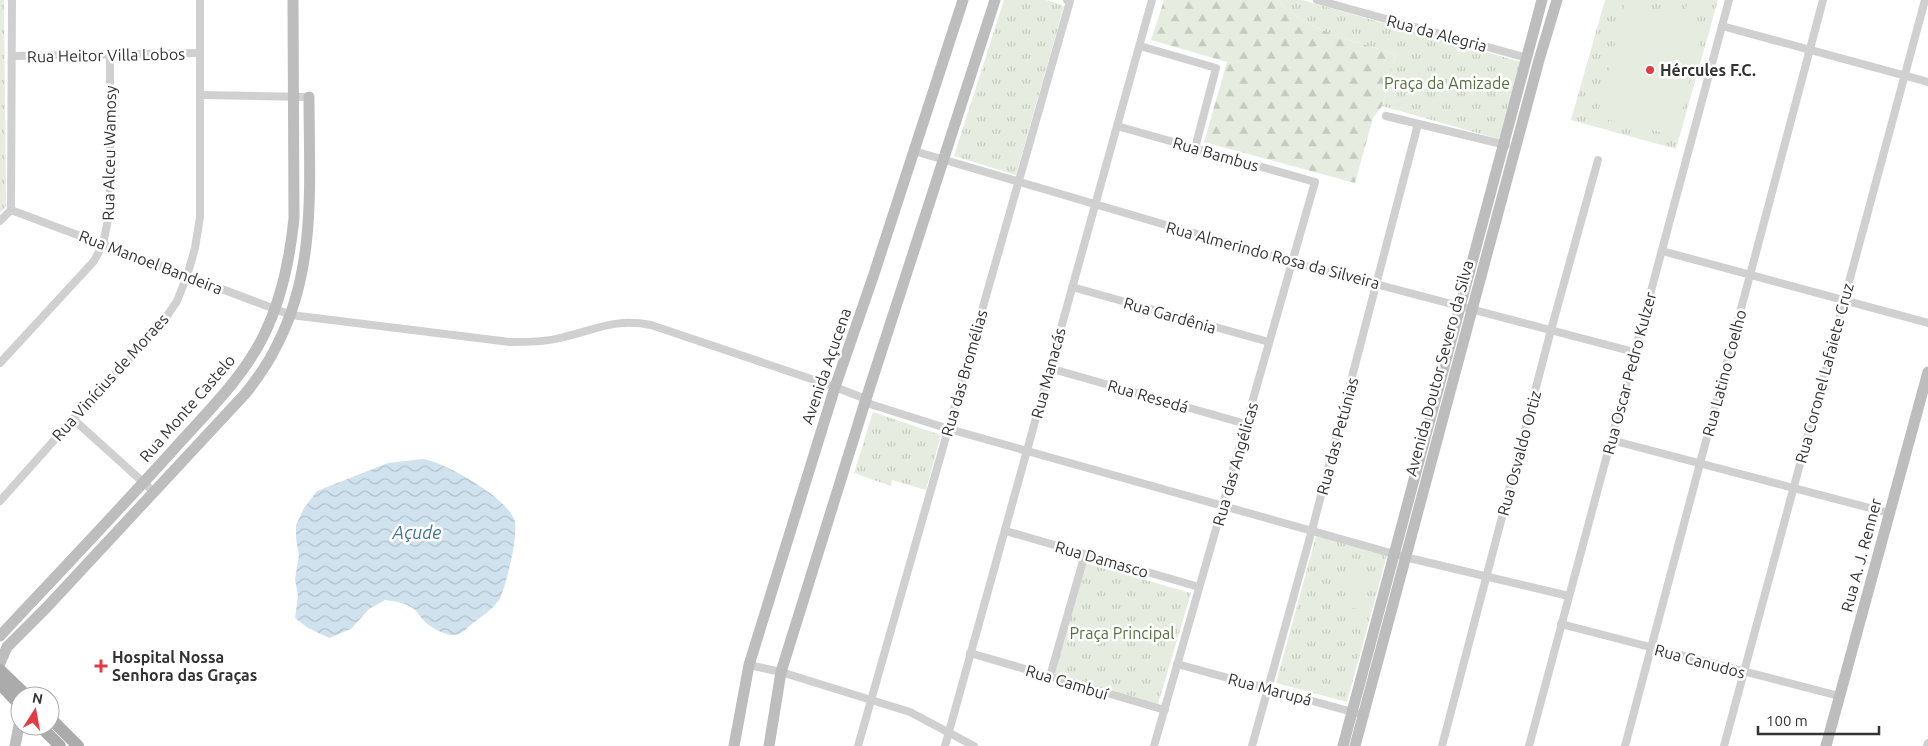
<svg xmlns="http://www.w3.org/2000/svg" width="1928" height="746" font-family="Ubuntu,sans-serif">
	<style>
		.grass { fill: url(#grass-tufts) }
		.forest { fill: url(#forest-firs) }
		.pitch { fill: #e6ecdf }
		.water { fill: url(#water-waves) }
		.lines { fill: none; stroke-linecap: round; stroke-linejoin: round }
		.street { stroke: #d0d0d0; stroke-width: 8 }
		.secondary { stroke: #bdbdbd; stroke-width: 11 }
		.primary { stroke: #ababab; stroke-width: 12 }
		.poi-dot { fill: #e63946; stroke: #fff; stroke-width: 2 }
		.labels { text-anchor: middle; stroke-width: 5; stroke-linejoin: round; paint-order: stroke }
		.street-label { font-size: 16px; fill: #333; stroke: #fff }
		.poi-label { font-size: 16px; font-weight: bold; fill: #333; stroke: #fff; text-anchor: start }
		.park-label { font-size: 16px; fill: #56703f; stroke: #fff }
		.water-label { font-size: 18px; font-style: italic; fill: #3f7597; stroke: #fff }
	</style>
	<defs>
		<pattern id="grass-tufts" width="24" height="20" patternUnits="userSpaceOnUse" patternTransform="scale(1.25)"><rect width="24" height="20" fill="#e6ecdf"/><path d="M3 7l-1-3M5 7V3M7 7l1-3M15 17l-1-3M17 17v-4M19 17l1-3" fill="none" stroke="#c6cbc0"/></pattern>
		<pattern id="forest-firs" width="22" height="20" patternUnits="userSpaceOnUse" patternTransform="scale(1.25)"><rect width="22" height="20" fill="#e6ecdf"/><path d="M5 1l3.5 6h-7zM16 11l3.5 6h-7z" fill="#c6cbc0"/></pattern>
		<pattern id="water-waves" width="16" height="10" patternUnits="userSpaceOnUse" patternTransform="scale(1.25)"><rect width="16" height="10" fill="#cfe2ee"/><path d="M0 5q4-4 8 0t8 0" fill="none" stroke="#b2c2cd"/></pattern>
	</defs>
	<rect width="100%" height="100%" fill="#fff"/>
	<!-- grass -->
	<g class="grass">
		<path d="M0 0H4L6 206 0 213Z"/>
		<path d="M1004 0H1046L1064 6 1016 175 954 156Z"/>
		<path d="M1278 0H1302L1521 62 1499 139 1382 106 1396 54C1356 41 1306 32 1278 0Z"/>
		<path d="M1605 0H1718L1676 149 1571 120Z"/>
		<path d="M873 412 941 435 926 490 892 480 891 486 854 473Z"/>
		<path d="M1316 536 1387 555 1347 702 1276 683Z"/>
		<path d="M1085 563 1191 593 1158 704 1054 673Z"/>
	</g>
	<!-- forest -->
	<path class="forest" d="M1164 0H1278C1306 32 1356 41 1396 54L1382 106 1373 118 1355 183 1204 142 1227 62 1151 40Z"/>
	<!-- pitch -->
	<g class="pitch">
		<path d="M1688 0H1711L1706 17 1685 11Z"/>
		<path d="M1625 2 1704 23 1676 136 1597 117Z"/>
		<path d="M1353 576 1370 580 1363 610 1345 606Z"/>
	</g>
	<!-- water -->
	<path class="water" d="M423 459C445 462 510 499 515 522 518 536 506 588 499 600 492 610 482 616 473 623 466 629 461 636 451 635 442 634 429 626 424 621 420 617 418 612 414 609 406 603 395 601 385 600L369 609 351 629 329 638 308 628 295 618 298 596 295 579 299 555 296 539V525L304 508 317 491 388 463Z"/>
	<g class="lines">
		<!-- street -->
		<g class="street">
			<path d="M1317 0 1527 58"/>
			<path d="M1722 26 1928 82"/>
			<path d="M1140 46 1216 68 1195 148"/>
			<path d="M12 56 200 53"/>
			<path d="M200 95 309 97"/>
			<path d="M1386 116 1506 145"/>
			<path d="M1117 126 1315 182 1154 746"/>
			<path d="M914 151 1292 262 1634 352"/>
			<path d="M11 210 291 315 510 342C528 342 546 342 564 337 598 329 615 318 651 325L835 387 866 399 870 404 949 429 1405 557 1569 596"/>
			<path d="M0 221 11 210 12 0"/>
			<path d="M1662 251 1928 323"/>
			<path d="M1072 287 1269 342"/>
			<path d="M0 363 94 261 103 244 110 210V55"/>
			<path d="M1049 368 1246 424"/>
			<path d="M73 419 154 492"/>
			<path d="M1611 440 1889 513"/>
			<path d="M0 501 73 419 161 325 177 301 187 276 195 248 200 217V0"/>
			<path d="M1006 531 1199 587"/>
			<path d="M1561 624 1839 696"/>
			<path d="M970 653 1165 710"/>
			<path d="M1177 664 1356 713"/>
			<path d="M749 665 781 672 910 712 974 746"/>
			<path d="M1050 676 1085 554"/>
			<path d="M858 746 1070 1 1067 0"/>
			<path d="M945 746 1152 0"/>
			<path d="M1252 746 1312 530 1418 124"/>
			<path d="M1442 746 1551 330 1598 160"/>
			<path d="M1529 746 1729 0"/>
			<path d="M1625 746 1823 0"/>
			<path d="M1724 746 1925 0"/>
			<path d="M1927 746 1928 743"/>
		</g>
		<!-- secondary -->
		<g class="secondary">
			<path d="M0 636C59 573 118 511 175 448 207 412 243 378 264 335 282 298 290 259 294 218L293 0"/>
			<path d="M0 663 7 647 47 607 245 394C258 378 269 362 278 343 317 267 309 180 309 97"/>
			<path d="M15 746 20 720"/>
			<path d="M734 746 749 665 835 387 874 274 963 0"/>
			<path d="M769 746 781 672 866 399 995 0"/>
			<path d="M1343 746 1542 0"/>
			<path d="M1355 746 1539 60 1557 0"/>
			<path d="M1826 746 1928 372"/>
		</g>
		<!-- primary -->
		<g class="primary">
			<path d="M0 670 27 696"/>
			<path d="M0 684 20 705"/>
			<path d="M50 718 78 746"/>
			<path d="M40 726 60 746"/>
		</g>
	</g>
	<!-- markers -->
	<g class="poi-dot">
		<circle cx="1650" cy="70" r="5"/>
		<path d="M98.5 658.5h5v5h5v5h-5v5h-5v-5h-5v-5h5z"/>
	</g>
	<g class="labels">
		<!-- street labels -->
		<g class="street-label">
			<text transform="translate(1437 33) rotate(15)" y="6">Rua da Alegria</text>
			<text transform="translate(106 55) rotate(-1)" y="6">Rua Heitor Villa Lobos</text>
			<text transform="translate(109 153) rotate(-89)" y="6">Rua Alceu Wamosy</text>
			<text transform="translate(1216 154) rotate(16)" y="6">Rua Bambus</text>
			<text transform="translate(1273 255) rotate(15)" y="6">Rua Almerindo Rosa da Silveira</text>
			<text transform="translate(151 262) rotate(21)" y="6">Rua Manoel Bandeira</text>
			<text transform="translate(1170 315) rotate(16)" y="6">Rua Gardênia</text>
			<text transform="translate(826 366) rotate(-71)" y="6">Avenida Açucena</text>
			<text transform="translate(1439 368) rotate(-75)" y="6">Avenida Doutor Severo da Silva</text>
			<text transform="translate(964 373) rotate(-74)" y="6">Rua das Bromélias</text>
			<text transform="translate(1048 373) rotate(-75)" y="6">Rua Manacás</text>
			<text transform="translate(1629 373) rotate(-75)" y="6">Rua Oscar Pedro Kulzer</text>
			<text transform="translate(1724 373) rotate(-75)" y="6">Rua Latino Coelho</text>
			<text transform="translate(1824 373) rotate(-75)" y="6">Rua Coronel Lafaiete Cruz</text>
			<text transform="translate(110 377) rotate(-48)" y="6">Rua Vinícius de Moraes</text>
			<text transform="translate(1148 396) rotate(16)" y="6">Rua Resedá</text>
			<text transform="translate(187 408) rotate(-49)" y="6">Rua Monte Castelo</text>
			<text transform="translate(1337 436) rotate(-75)" y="6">Rua das Petúnias</text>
			<text transform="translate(1519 453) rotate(-75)" y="6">Rua Osvaldo Ortiz</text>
			<text transform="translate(1235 464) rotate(-74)" y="6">Rua das Angélicas</text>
			<text transform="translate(1861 555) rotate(-75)" y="6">Rua A. J. Renner</text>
			<text transform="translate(1102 559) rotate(16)" y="6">Rua Damasco</text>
			<text transform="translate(1700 661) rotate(15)" y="6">Rua Canudos</text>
			<text transform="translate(1067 682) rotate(17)" y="6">Rua Cambuí</text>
			<text transform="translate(1270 689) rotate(15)" y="6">Rua Marupá</text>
		</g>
		<!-- poi labels -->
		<g class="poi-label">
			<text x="1660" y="76">Hércules F.C.</text>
			<text x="112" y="663">Hospital Nossa<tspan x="112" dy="18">Senhora das Graças</tspan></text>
		</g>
		<!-- park labels -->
		<g class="park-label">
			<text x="1447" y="89">Praça da Amizade</text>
			<text x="1122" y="639">Praça Principal</text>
		</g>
		<!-- water labels -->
		<g class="water-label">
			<text x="417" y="539">Açude</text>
		</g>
	</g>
	<!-- north arrow -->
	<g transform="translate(35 711) rotate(11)"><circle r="24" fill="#ffffff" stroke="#adadad"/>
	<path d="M0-4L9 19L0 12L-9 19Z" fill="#e63946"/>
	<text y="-8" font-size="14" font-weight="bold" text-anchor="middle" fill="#333333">N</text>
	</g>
	<!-- scale -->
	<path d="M1758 726v8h121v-8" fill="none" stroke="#333333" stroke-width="2.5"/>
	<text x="1766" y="726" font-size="15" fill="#333333" stroke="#ffffff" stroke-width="4" paint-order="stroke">100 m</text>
</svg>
